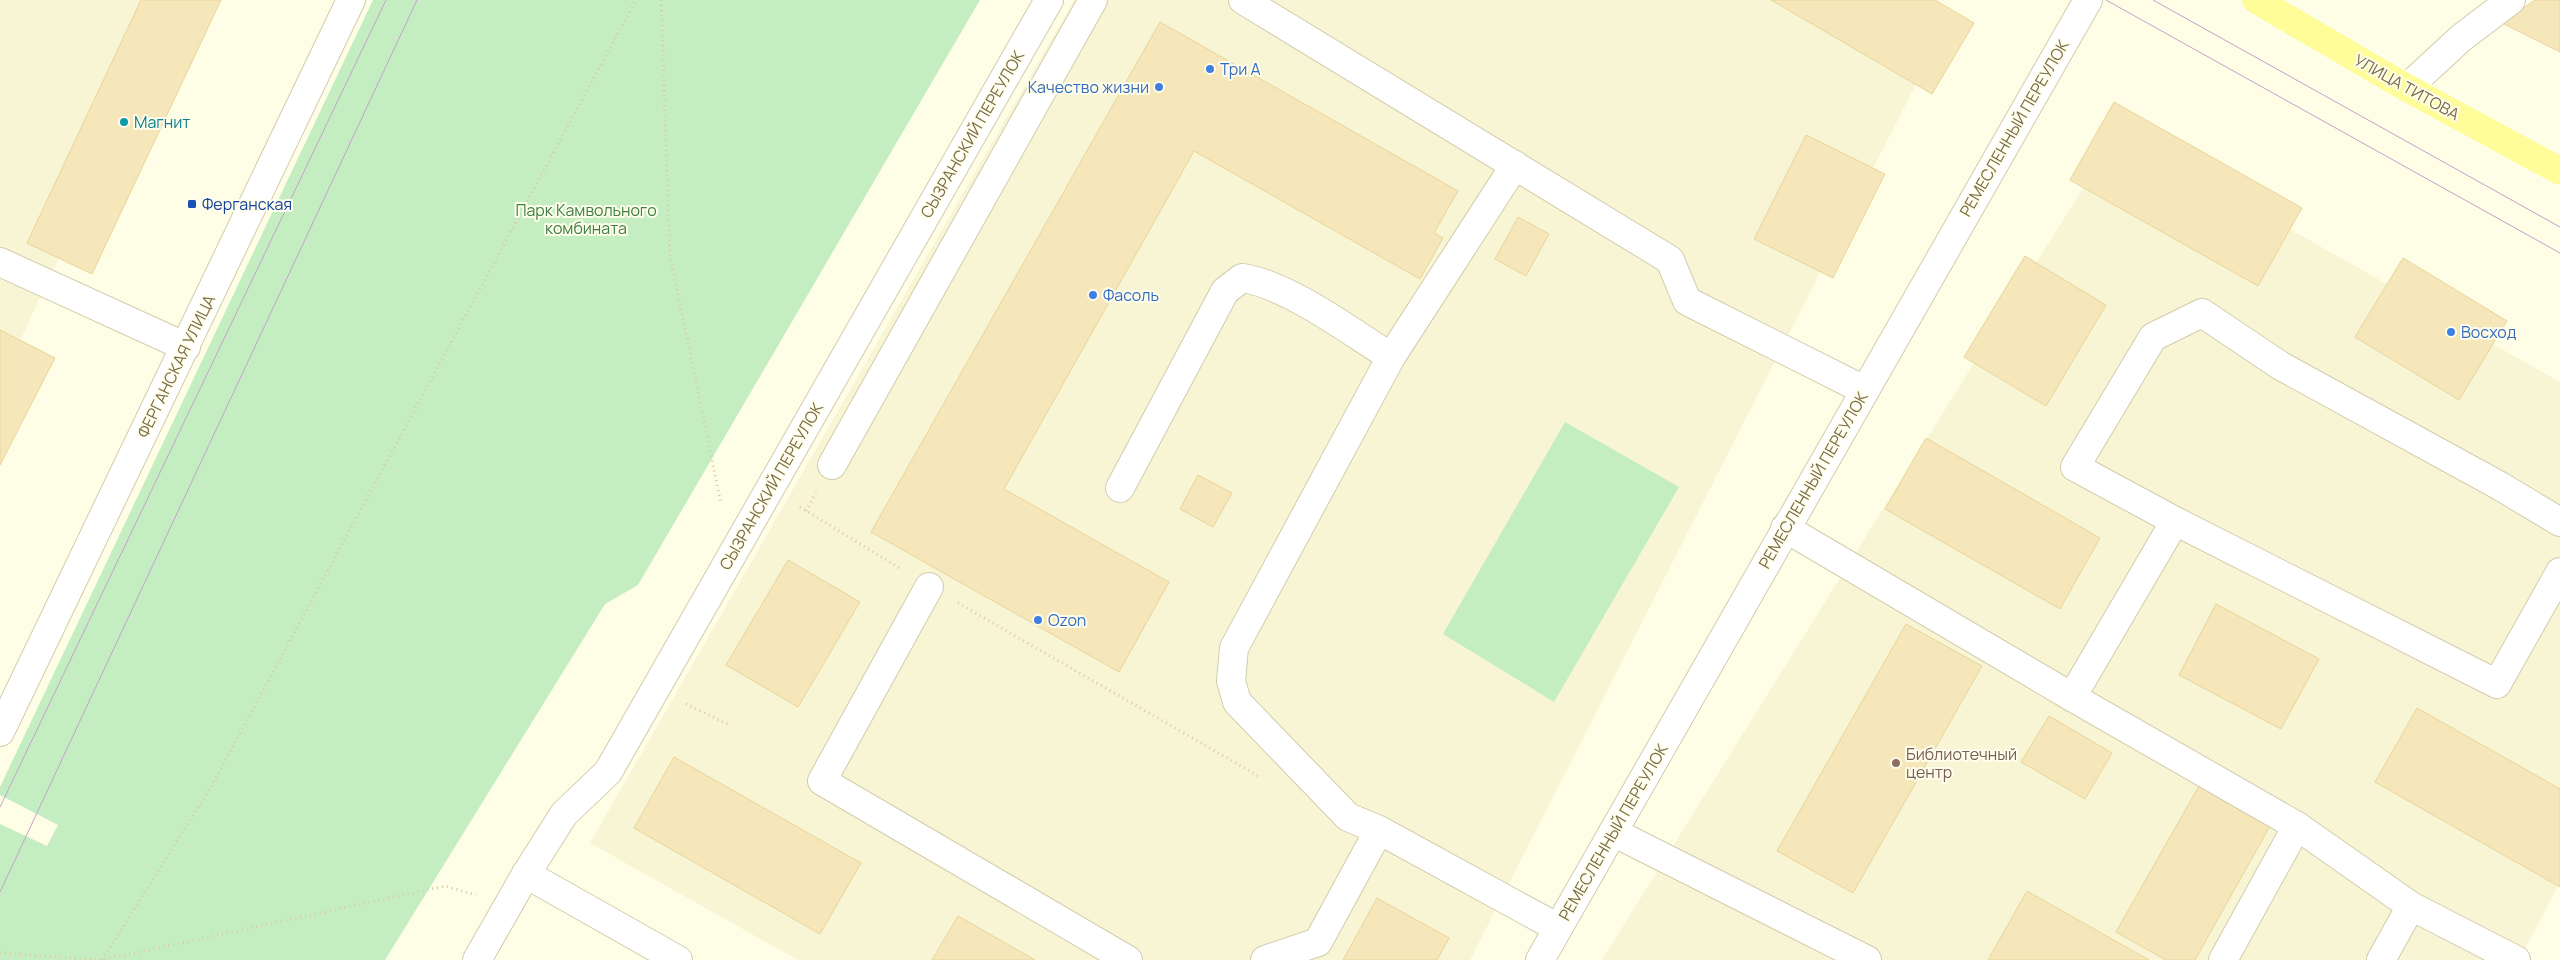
<svg xmlns="http://www.w3.org/2000/svg" width="2560" height="960" font-family="Manrope,sans-serif">
	<style>
		.residential { fill: #f8f5d5 }
		.green { fill: #c4edc2 }
		.building { fill: #f5e7ba; stroke: #e9d499 }
		.lines { fill: none; stroke-linecap: round; stroke-linejoin: round }
		.minor-casing { stroke: #d3ccac; stroke-width: 30 }
		.major-casing { stroke: #fff; stroke-width: 30 }
		.path { stroke: #dbcb9d; stroke-width: 3; stroke-dasharray: 1 4; stroke-linecap: butt }
		.minor { stroke: #fff; stroke-width: 28 }
		.major { stroke: #fffd9a; stroke-width: 28 }
		.tram { stroke: #c5a2c9; stroke-width: 1 }
		.shop-dot { fill: #3f7fe0; stroke: #fffeec; stroke-width: 2 }
		.culture-dot { fill: #0f9aa8; stroke: #fffeec; stroke-width: 2 }
		.transit-dot { fill: #1a4fb4; stroke: #fffeec; stroke-width: 2 }
		.education-dot { fill: #8d6e63; stroke: #fffeec; stroke-width: 2 }
		.labels { text-anchor: middle; stroke-width: 4; stroke-linejoin: round; paint-order: stroke }
		.shop-label { font-size: 16px; fill: #366cbe; stroke: #fffeec; text-anchor: start }
		.street-label { font-size: 16px; fill: #796b48; stroke: #fffeec }
		.culture-label { font-size: 16px; fill: #0d838f; stroke: #fffeec; text-anchor: start }
		.transit-label { font-size: 16px; fill: #164399; stroke: #fffeec; text-anchor: start }
		.park-label { font-size: 16px; fill: #3f8042; stroke: #fffeec }
		.education-label { font-size: 16px; fill: #785e54; stroke: #fffeec; text-anchor: start }
	</style>
	<rect width="100%" height="100%" fill="#fefde5"/>
	<!-- residential -->
	<g class="residential">
		<path d="M0 0H178L0 384Z"/>
		<path d="M1074 0H1888L1941 35 1470 960H798L590 843Z"/>
		<path d="M2118 132 2560 382V882L2519 960H1602Z"/>
	</g>
	<!-- green -->
	<g class="green">
		<path d="M373 0H980L638 585 605 604 385 960H0V824L47 846 58 825 0 795V787Z"/>
		<path d="M1565 422 1679 487 1554 702 1443 634Z"/>
	</g>
	<!-- building -->
	<g class="building">
		<path d="M141 0H221L92 274 27 243Z"/>
		<path d="M1771 0H1935L1974 23 1932 94Z"/>
		<path d="M2535 0H2560V52L2502 23Z"/>
		<path d="M1160 22 1458 191 1434 233 1443 238 1420 279 1194 151 1004 489 1169 582 1119 672 871 532Z"/>
		<path d="M2114 102 2302 208 2258 286 2070 180Z"/>
		<path d="M1806 135 1885 174 1833 278 1754 239Z"/>
		<path d="M1518 217 1549 234 1526 276 1495 259Z"/>
		<path d="M2025 256 2106 305 2046 406 1964 357Z"/>
		<path d="M2403 258 2507 321 2459 400 2355 337Z"/>
		<path d="M0 330 55 358 0 465Z"/>
		<path d="M1926 438 2100 538 2060 609 1885 509Z"/>
		<path d="M1198 475 1232 493 1213 527 1180 509Z"/>
		<path d="M788 560 860 602 798 707 726 665Z"/>
		<path d="M2216 604 2319 659 2281 729 2179 675Z"/>
		<path d="M1906 624 1982 666 1853 893 1777 851Z"/>
		<path d="M2417 708 2560 789V887L2375 782Z"/>
		<path d="M2049 716 2112 753 2085 799 2021 762Z"/>
		<path d="M674 757 861 863 820 934 634 828Z"/>
		<path d="M2199 786 2270 826 2195 960H2166L2116 932Z"/>
		<path d="M2027 891 2149 960H1988Z"/>
		<path d="M1377 898 1449 938 1437 960H1343Z"/>
		<path d="M958 916 1035 960H932Z"/>
	</g>
	<g class="lines">
		<defs>
			<g id="minor">
				<path d="M1243 0 1670 260 1687 301 1864 390"/>
				<path d="M2407 88 2461 38 2511 0"/>
				<path d="M1515 165 1391 357 1234 648 1231 681 1237 702 1348 817 1379 830 1558 928"/>
				<path d="M0 262 186 347"/>
				<path d="M832 465 1093 0"/>
				<path d="M1120 488 1225 291 1242 278C1287 284 1351 332 1391 357"/>
				<path d="M2560 522 2500 486 2281 366 2202 313 2153 337 2075 467 2175 521 2497 684 2560 572"/>
				<path d="M1785 528 2072 697 2297 826 2411 906 2516 960"/>
				<path d="M929 587 822 781 1128 960"/>
				<path d="M2072 697 2175 521"/>
				<path d="M0 732 351 0"/>
				<path d="M1613 832 1867 960"/>
				<path d="M526 874 678 960"/>
				<path d="M477 960 526 874 564 814 608 772 1049 0"/>
				<path d="M1265 960 1318 942 1379 830"/>
				<path d="M1540 960 2088 0"/>
				<path d="M2223 960 2297 826"/>
				<path d="M2381 960 2411 906"/>
			</g>
			<path id="major" d="M2256 0 2407 88 2560 171"/>
		</defs>
		<!-- minor casing -->
		<use href="#minor" class="minor-casing"/>
		<!-- major casing -->
		<use href="#major" class="major-casing"/>
		<!-- path -->
		<g class="path">
			<path d="M661 0 670 255 721 504"/>
			<path d="M800 507 901 569"/>
			<path d="M806 511 816 493"/>
			<path d="M958 603 1260 777"/>
			<path d="M686 704 731 726"/>
			<path d="M0 953 102 960 445 886 476 895"/>
			<path d="M102 960 212 785 636 0"/>
		</g>
		<!-- minor -->
		<use href="#minor" class="minor"/>
		<!-- major -->
		<use href="#major" class="major"/>
		<!-- tram -->
		<g class="tram">
			<path d="M2106 0 2560 253"/>
			<path d="M2153 0 2560 227"/>
			<path d="M0 807 386 0"/>
			<path d="M0 892 417 0"/>
		</g>
	</g>
	<!-- markers -->
	<g class="shop-dot">
		<circle cx="1210" cy="69" r="5"/>
		<circle cx="1159" cy="87" r="5"/>
		<circle cx="1093" cy="295" r="5"/>
		<circle cx="2451" cy="332" r="5"/>
		<circle cx="1038" cy="620" r="5"/>
	</g>
	<circle class="culture-dot" cx="124" cy="122" r="5"/>
	<rect class="transit-dot" x="187" y="199" width="10" height="10" rx="2.5"/>
	<circle class="education-dot" cx="1896" cy="763" r="5"/>
	<g class="labels">
		<!-- shop labels -->
		<g class="shop-label">
			<text x="1220" y="75">Три А</text>
			<text x="1149" y="93" text-anchor="end">Качество жизни</text>
			<text x="1103" y="301">Фасоль</text>
			<text x="2461" y="338">Восход</text>
			<text x="1048" y="626">Ozon</text>
		</g>
		<!-- street labels -->
		<g class="street-label">
			<text transform="translate(2407 87) rotate(29)" y="6">УЛИЦА ТИТОВА</text>
			<text transform="translate(2014 128) rotate(-60)" y="6">РЕМЕСЛЕННЫЙ ПЕРЕУЛОК</text>
			<text transform="translate(972 134) rotate(-60)" y="6">СЫЗРАНСКИЙ ПЕРЕУЛОК</text>
			<text transform="translate(176 366) rotate(-64)" y="6">ФЕРГАНСКАЯ УЛИЦА</text>
			<text transform="translate(1813 480) rotate(-60)" y="6">РЕМЕСЛЕННЫЙ ПЕРЕУЛОК</text>
			<text transform="translate(771 486) rotate(-60)" y="6">СЫЗРАНСКИЙ ПЕРЕУЛОК</text>
			<text transform="translate(1613 832) rotate(-60)" y="6">РЕМЕСЛЕННЫЙ ПЕРЕУЛОК</text>
		</g>
		<!-- culture labels -->
		<g class="culture-label">
			<text x="134" y="128">Магнит</text>
		</g>
		<!-- transit labels -->
		<g class="transit-label">
			<text x="202" y="210">Ферганская</text>
		</g>
		<!-- park labels -->
		<g class="park-label">
			<text x="586" y="216">Парк Камвольного<tspan x="586" dy="18">комбината</tspan></text>
		</g>
		<!-- education labels -->
		<g class="education-label">
			<text x="1906" y="760">Библиотечный<tspan x="1906" dy="18">центр</tspan></text>
		</g>
	</g>
</svg>
